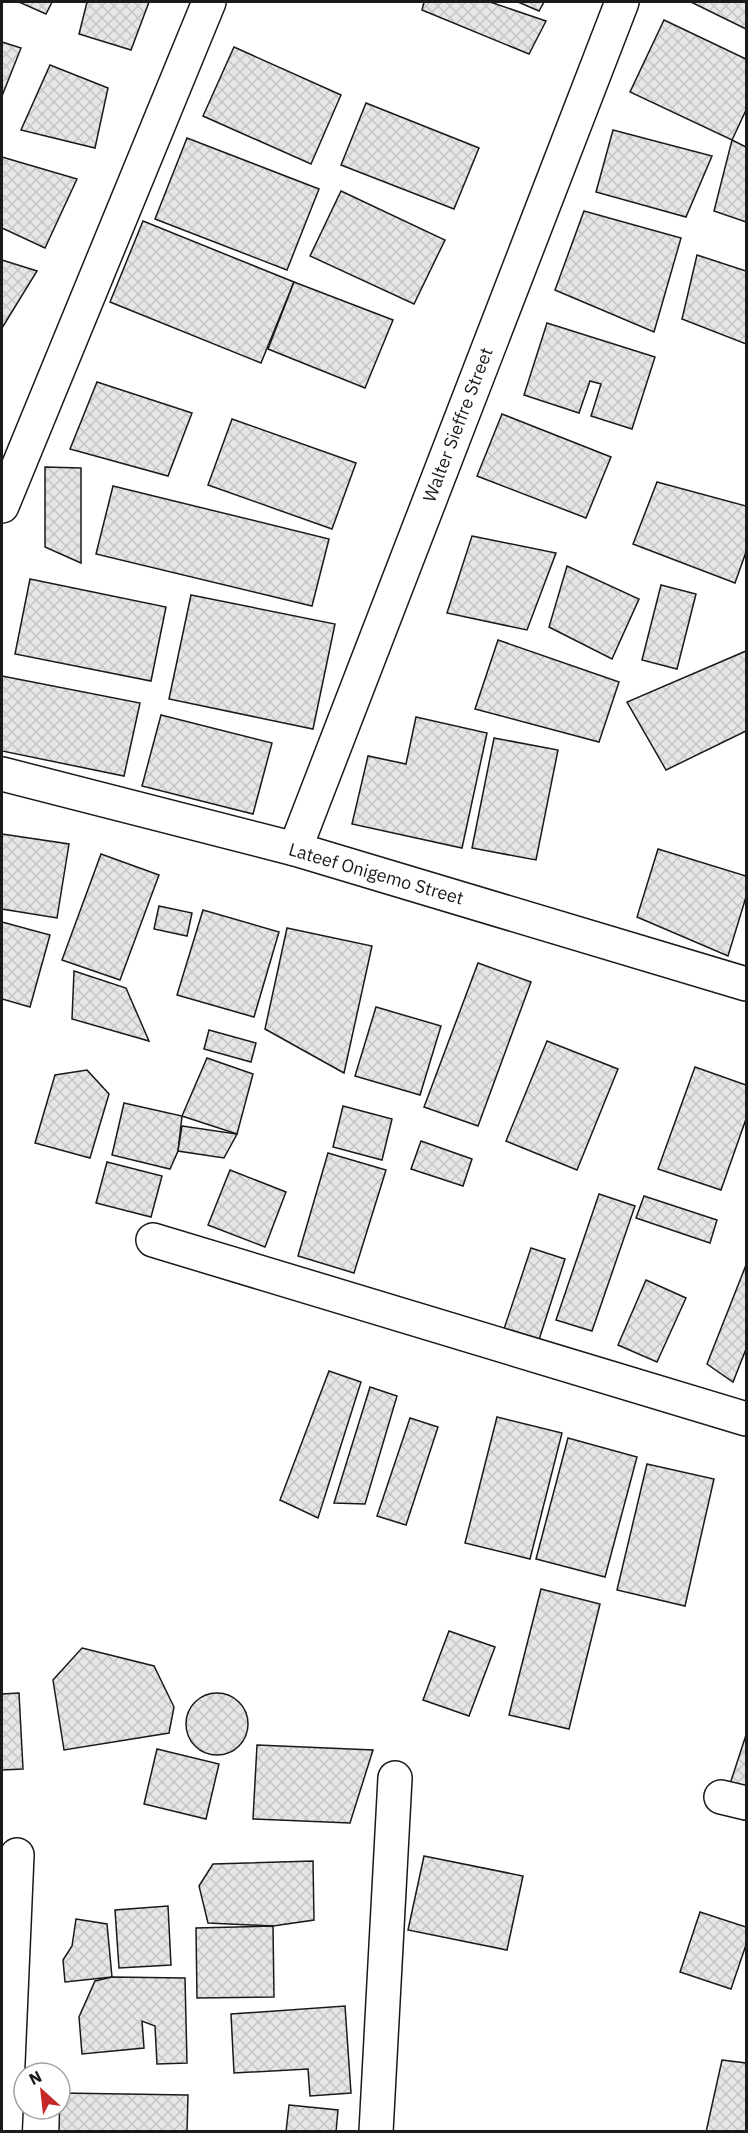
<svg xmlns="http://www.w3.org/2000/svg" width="748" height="2133" font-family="'IBM Plex Sans',sans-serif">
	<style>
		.building { fill: url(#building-cross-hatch); stroke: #1a1a1a; stroke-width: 1.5 }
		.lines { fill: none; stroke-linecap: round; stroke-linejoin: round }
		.street-casing { stroke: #1a1a1a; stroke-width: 36 }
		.street { stroke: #fff; stroke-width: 33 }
		.labels { text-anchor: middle; stroke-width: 4.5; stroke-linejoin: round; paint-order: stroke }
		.street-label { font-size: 18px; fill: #1a1a1a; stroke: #fff }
	</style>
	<defs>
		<pattern id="building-cross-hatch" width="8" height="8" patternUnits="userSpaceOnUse" patternTransform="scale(1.5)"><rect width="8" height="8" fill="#e6e6e6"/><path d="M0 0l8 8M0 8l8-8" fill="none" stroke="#c5c5c5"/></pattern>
	</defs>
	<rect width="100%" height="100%" fill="#fff"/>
	<!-- building -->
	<g class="building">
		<path d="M19 2H52L46 14Z"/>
		<path d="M87 2H149L131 50 79 34Z"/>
		<path d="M424 2H490L546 21 529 54 422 10Z"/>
		<path d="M518 2H544L539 11Z"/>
		<path d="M691 2H746V29Z"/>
		<path d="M664 20 746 59V110L732 140 630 92Z"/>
		<path d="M2 42 21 48 2 96Z"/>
		<path d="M234 47 341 95 311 164 203 116Z"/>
		<path d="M50 65 108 88 95 148 21 130Z"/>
		<path d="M366 103 479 148 454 209 341 165Z"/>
		<path d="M613 130 712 156 686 217 596 192Z"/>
		<path d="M187 138 319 189 287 270 155 219Z"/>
		<path d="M732 140 746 147V222L714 211Z"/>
		<path d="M2 157 77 179 45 248 2 228Z"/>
		<path d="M341 191 445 240 414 304 310 256Z"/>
		<path d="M584 211 681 238 654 332 555 290Z"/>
		<path d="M143 221 294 282 261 363 110 302Z"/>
		<path d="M697 255 746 271V344L682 319Z"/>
		<path d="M2 260 37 271 2 328Z"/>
		<path d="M294 282 393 320 365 388 268 349Z"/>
		<path d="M547 323 655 357 632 429 591 416 601 384 590 381 579 413 524 395Z"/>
		<path d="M97 382 192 413 168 476 70 449Z"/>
		<path d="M502 414 611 457 586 518 477 476Z"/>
		<path d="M232 419 356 463 332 529 208 485Z"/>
		<path d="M45 467 81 468V563L45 547Z"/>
		<path d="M657 482 746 506V552L735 583 633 544Z"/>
		<path d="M113 486 329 539 312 606 96 554Z"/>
		<path d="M472 536 556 553 527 630 447 613Z"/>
		<path d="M567 566 639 599 612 659 549 627Z"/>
		<path d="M30 579 166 607 151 681 15 654Z"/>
		<path d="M661 585 696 594 677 669 642 660Z"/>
		<path d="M191 595 335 624 313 729 169 699Z"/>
		<path d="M498 640 619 682 599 742 475 709Z"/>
		<path d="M746 651V731L666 770 627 702Z"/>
		<path d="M2 676 140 703 124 776 2 751Z"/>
		<path d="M161 715 272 743 253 814 142 786Z"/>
		<path d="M416 717 487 733 462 848 352 824 368 756 406 764Z"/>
		<path d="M494 738 558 750 536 860 472 848Z"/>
		<path d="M2 834 69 844 57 918 2 909Z"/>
		<path d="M658 849 746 876V897L728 956 637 917Z"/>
		<path d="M101 854 159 875 120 980 62 960Z"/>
		<path d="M159 906 192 913 187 936 154 929Z"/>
		<path d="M203 910 279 932 254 1017 177 995Z"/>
		<path d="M2 922 50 935 30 1007 2 999Z"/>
		<path d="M287 928 372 946 344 1073 265 1029Z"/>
		<path d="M478 963 531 982 478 1126 424 1107Z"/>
		<path d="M74 971 126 988 149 1041 72 1019Z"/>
		<path d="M376 1007 441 1026 420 1095 355 1076Z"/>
		<path d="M209 1030 256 1043 251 1062 204 1049Z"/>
		<path d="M547 1041 618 1069 577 1170 506 1141Z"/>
		<path d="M207 1058 253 1074 237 1134 182 1116Z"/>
		<path d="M695 1067 746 1085V1119L721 1190 658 1169Z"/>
		<path d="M87 1070 109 1094 90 1158 35 1143 55 1075Z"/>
		<path d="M124 1103 182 1116 178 1151 170 1169 112 1155Z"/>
		<path d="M343 1106 392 1119 382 1160 333 1147Z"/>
		<path d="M182 1126 237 1134 224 1158 178 1151Z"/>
		<path d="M421 1141 472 1159 463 1186 411 1169Z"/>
		<path d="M328 1153 386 1170 354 1273 298 1256Z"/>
		<path d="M107 1162 162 1176 151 1217 96 1203Z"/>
		<path d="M230 1170 286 1192 265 1247 208 1225Z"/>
		<path d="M599 1194 635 1206 592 1331 556 1320Z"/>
		<path d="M644 1196 717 1220 710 1243 636 1218Z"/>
		<path d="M531 1248 565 1259 536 1349 501 1338Z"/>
		<path d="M746 1265V1349L733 1382 707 1364Z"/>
		<path d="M646 1280 686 1298 657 1362 618 1345Z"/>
		<path d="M329 1371 361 1382 318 1518 280 1500Z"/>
		<path d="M370 1387 397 1396 365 1504 334 1503Z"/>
		<path d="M497 1417 562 1433 530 1559 465 1543Z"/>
		<path d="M410 1418 438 1427 406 1525 377 1516Z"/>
		<path d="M568 1438 637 1457 605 1577 536 1559Z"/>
		<path d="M647 1464 714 1479 685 1606 617 1590Z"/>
		<path d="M541 1589 600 1604 569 1729 509 1715Z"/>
		<path d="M449 1631 495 1647 469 1716 423 1700Z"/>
		<path d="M82 1648 154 1666 174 1707 169 1733 64 1750 53 1680Z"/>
		<path d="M19 1693 23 1769 2 1770V1694Z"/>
		<circle cx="217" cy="1724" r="31"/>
		<path d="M746 1735V1790L730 1784Z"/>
		<path d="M257 1745 373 1750 350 1823 253 1819Z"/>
		<path d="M157 1749 219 1764 206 1819 144 1804Z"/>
		<path d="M424 1856 523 1876 507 1950 408 1930Z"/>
		<path d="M313 1861 314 1920 273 1926 208 1923 199 1886 213 1864Z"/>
		<path d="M168 1906 171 1965 119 1968 115 1910Z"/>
		<path d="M700 1912 746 1927V1945L731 1989 680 1972Z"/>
		<path d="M76 1919 107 1924 112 1977 65 1982 63 1960 72 1946Z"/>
		<path d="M273 1926 274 1997 197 1998 196 1928Z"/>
		<path d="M112 1977 185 1978 187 2063 157 2064 155 2026 142 2021 144 2048 82 2054 79 2017 95 1981Z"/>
		<path d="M345 2006 351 2093 310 2096 308 2069 234 2073 231 2014Z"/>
		<path d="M722 2060 746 2063V2132H706Z"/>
		<path d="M60 2093 188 2095 187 2132H59Z"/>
		<path d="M289 2105 338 2110 336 2132H286Z"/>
	</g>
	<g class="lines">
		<defs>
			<g id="street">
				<path d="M2 506 209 2"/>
				<path d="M2 774 295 849 746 984"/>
				<path d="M295 849 622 2"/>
				<path d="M153 1240 746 1419"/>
				<path d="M721 1797 746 1803"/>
				<path d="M5 2132 17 1855"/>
				<path d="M376 2132 395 1778"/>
			</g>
		</defs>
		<!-- street casing -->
		<use href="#street" class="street-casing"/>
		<!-- street -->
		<use href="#street" class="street"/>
	</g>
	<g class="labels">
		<!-- street labels -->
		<g class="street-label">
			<text transform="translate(458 425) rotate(-69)" y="6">Walter Sieffre Street</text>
			<text transform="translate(376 874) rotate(16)" y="6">Lateef Onigemo Street</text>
		</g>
	</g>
	<!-- border -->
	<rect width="748" height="2133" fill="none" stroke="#1a1a1a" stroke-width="6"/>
	<!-- north arrow -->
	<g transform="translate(42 2091) rotate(333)"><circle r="28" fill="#ffffff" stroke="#a3a3a3" stroke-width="1.5"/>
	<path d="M0-4.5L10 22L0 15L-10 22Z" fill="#c62828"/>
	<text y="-9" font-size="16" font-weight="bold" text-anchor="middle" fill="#1a1a1a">N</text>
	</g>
</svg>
